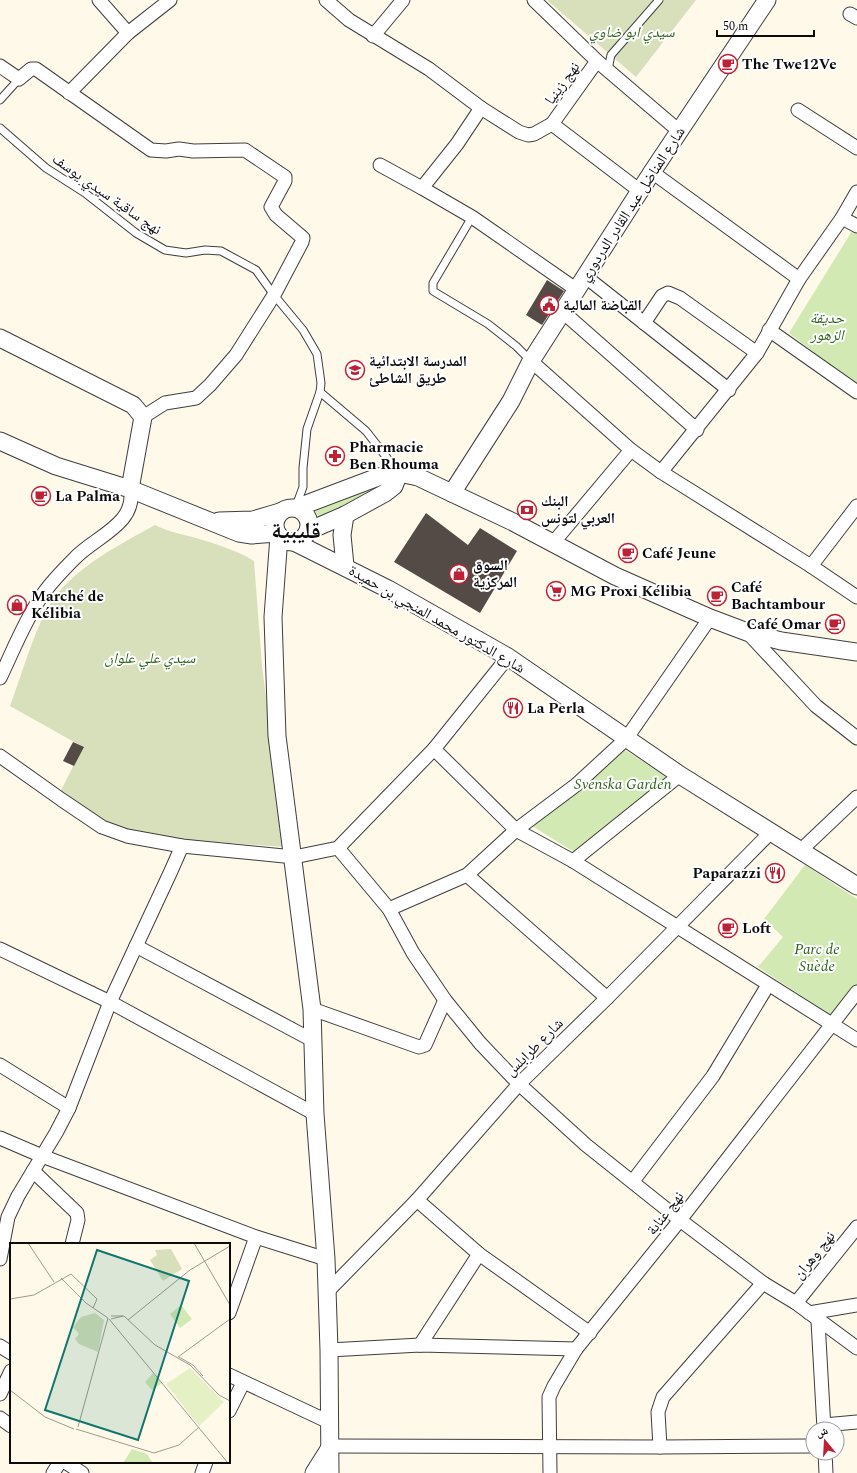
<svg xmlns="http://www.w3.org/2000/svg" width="857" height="1473" font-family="Spectral,'Noto Naskh Arabic',serif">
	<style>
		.green { fill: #d3e9b3 }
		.cemetery { fill: #d7e0bb }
		.building { fill: #544b47 }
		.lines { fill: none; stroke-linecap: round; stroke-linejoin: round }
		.service-casing { stroke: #3e3e3e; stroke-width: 9 }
		.minor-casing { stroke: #3e3e3e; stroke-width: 15 }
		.tertiary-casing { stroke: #3e3e3e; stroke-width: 19 }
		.service { stroke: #fff; stroke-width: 7 }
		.minor { stroke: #fff; stroke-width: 13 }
		.tertiary { stroke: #fff; stroke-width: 17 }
		.labels { text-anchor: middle; stroke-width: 4; stroke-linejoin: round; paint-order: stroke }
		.park-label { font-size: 15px; font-style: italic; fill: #2f631b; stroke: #fff }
		.poi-label { font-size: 15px; font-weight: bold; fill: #0b0b0b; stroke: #fff; text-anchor: start }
		.street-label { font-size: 15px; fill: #0b0b0b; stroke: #fff }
		.town-label { font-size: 23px; font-weight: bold; fill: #0b0b0b; stroke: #fff }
		.inset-road { fill: none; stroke: #9d9a90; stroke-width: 1 }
		.view { fill: #0f766e; fill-opacity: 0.15; stroke: #0f766e; stroke-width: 2 }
		.inset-edge { fill: none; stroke: #0b0b0b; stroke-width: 2 }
	</style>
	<rect width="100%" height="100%" fill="#fff9e9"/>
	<!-- green -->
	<g class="green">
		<path d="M852 231 857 234V386L789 333Z"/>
		<path d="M388 481 321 521 312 505Z"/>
		<path d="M620 747 673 780 584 858 532 826Z"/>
		<path d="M805 865 857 899V995L838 1020 758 967 783 937 764 919Z"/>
	</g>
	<!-- cemetery -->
	<g class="cemetery">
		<path d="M547 0H696L636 77Z"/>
		<path d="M155 525C170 532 181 534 196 538 216 544 236 550 254 561L262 666 285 847 134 836 108 825 59 794 83 747 10 706C22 675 35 625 54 598 79 565 119 545 155 525Z"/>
	</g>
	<!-- building -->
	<g class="building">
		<path d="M547 280 564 291 542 325 526 315Z"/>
		<path d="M426 513 468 545 480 528 517 551 480 613 394 562Z"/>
		<path d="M73 742 84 747 74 766 63 761Z"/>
	</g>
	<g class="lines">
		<defs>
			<g id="service">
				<path d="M608 69 611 55 659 0"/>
				<path d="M0 100 19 79"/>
				<path d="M0 128 46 168 85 193 136 233 165 250 186 253 205 250 221 251 256 270 274 295 303 330 317 354 321 383 320 392 307 429 303 468V487L296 506"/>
				<path d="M472 217 433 283V291L488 324 516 346 531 361"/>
				<path d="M320 392 366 431 398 472"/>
			</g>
			<g id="minor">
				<path d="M99 0 128 33"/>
				<path d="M326 0 349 20 429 69 481 108 519 132 528 135 534 134 552 124 640 191"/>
				<path d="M534 0 597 61 679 131"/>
				<path d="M850 14 857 18"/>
				<path d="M373 36 403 0"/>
				<path d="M0 66 19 79 31 69H36L151 150 166 151 179 149 193 151 245 150 285 177V181L271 207 276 215 303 238 302 242 274 295 236 355 210 385 196 398 165 403 143 417"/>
				<path d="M69 93 128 33 170 0"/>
				<path d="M481 108 457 144 422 188 472 217 577 290"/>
				<path d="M798 110 857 148"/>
				<path d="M552 124 597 61"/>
				<path d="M380 165 422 188"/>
				<path d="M652 172 799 279"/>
				<path d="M842 218 857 226"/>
				<path d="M586 277 729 390"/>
				<path d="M563 312 697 430"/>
				<path d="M644 323 662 296 668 293 680 298 757 353"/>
				<path d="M769 330 857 392"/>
				<path d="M531 361 631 450 661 472 811 566 857 597"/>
				<path d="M661 472 757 353 799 279 842 218 857 192"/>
				<path d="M553 543 631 450"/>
				<path d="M811 566 857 506"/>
				<path d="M747 632 816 706 857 738"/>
				<path d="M0 678C13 651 24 622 41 597 50 583 63 570 75 558 95 537 138 523 130 489"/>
				<path d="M434 749 516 830 573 861 857 1040"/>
				<path d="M0 756 62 800 102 827 127 836 182 846 294 857 338 848 434 749 508 657"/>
				<path d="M338 848 389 909 413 953 445 1000 480 1043 519 1084 586 1145 680 1220 763 1283 796 1303 857 1348"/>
				<path d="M800 851 857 797"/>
				<path d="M573 861 680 775"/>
				<path d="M467 875 607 998"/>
				<path d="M389 909 467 875 516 830 576 785 626 739 710 618"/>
				<path d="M136 946 312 1040"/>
				<path d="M0 949 110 1002 315 1114"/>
				<path d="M312 1009 419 1047 425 1045 445 1000"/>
				<path d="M0 1065 69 1108"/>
				<path d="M0 1138 42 1156 256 1237 326 1259"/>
				<path d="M33 1171 77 1213 78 1220 72 1244"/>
				<path d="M633 1181 713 1076 768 985"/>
				<path d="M417 1200 479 1254 590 1333"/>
				<path d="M0 1259 8 1217 18 1196 56 1133 69 1108 110 1002 171 871 182 846"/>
				<path d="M327 1292 417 1200 519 1084 607 998 771 832"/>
				<path d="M796 1303 857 1227"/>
				<path d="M229 1313 256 1237"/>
				<path d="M809 1313 857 1305"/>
				<path d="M818 1321 824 1429"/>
				<path d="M420 1345 479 1254"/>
				<path d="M0 1346 11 1353"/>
				<path d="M329 1350 420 1345 576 1349"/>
				<path d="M229 1375 329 1422"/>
				<path d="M0 1394 11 1371"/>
				<path d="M229 1411 243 1383"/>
				<path d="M0 1418 11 1426"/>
				<path d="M824 1425 857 1422"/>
				<path d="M331 1446 660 1447 813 1446"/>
				<path d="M660 1447 658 1412 663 1397 763 1283"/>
				<path d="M825 1453 826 1473"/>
				<path d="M65 1462 82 1473"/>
				<path d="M53 1473 60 1462"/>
				<path d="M202 1473 206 1462"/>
				<path d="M550 1473 549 1397 554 1386 576 1349 680 1220 857 992"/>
			</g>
			<g id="tertiary">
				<path d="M0 338 133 405 143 417 130 489"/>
				<path d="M0 441 56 466 130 489 239 533 252 535 277 533"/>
				<path d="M452 493 511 401 531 361 652 172 767 0"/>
				<circle cx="292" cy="525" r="17"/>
				<path d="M296 508 378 477 399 473 418 477 513 522 615 576 710 618 747 632 781 641 857 652"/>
				<path d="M219 521 253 520 280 512"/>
				<path d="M308 531 345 515 385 493 394 486 399 473"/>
				<path d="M279 536 273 617 277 736 312 1009 315 1114 326 1259 329 1350 330 1473"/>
				<path d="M294 542 388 589 508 657 680 775 857 886"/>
				<path d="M345 566 342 535 345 515"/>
				<path d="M314 1473 331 1446"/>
			</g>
		</defs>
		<!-- service casing -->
		<use href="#service" class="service-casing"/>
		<!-- minor casing -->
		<use href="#minor" class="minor-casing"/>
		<!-- tertiary casing -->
		<use href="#tertiary" class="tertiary-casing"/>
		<!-- service -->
		<use href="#service" class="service"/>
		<!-- minor -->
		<use href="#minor" class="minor"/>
		<!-- tertiary -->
		<use href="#tertiary" class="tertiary"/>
	</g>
	<!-- icons -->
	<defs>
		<symbol id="cafe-ring" viewBox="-11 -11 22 22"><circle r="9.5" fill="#fff" stroke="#bd2134" stroke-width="1.5"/><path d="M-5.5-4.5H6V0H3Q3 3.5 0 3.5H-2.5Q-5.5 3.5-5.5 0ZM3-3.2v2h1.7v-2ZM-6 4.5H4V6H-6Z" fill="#bd2134"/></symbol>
		<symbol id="civic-ring" viewBox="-11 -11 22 22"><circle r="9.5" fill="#fff" stroke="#bd2134" stroke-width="1.5"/><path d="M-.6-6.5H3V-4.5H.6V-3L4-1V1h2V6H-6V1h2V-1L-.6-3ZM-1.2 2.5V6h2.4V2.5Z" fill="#bd2134"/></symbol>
		<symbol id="school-ring" viewBox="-11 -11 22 22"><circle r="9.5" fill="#fff" stroke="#bd2134" stroke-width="1.5"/><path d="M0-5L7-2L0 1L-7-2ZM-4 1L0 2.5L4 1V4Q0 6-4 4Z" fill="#bd2134"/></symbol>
		<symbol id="pharmacy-ring" viewBox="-11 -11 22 22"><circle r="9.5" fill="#fff" stroke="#bd2134" stroke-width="1.5"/><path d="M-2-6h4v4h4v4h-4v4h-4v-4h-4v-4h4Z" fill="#bd2134"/></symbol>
		<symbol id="bank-ring" viewBox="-11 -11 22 22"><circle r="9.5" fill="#fff" stroke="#bd2134" stroke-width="1.5"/><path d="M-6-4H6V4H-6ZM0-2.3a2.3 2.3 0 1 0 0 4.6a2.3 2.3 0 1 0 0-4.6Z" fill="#bd2134"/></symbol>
		<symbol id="shop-ring" viewBox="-11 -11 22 22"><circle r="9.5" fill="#fff" stroke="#bd2134" stroke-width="1.5"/><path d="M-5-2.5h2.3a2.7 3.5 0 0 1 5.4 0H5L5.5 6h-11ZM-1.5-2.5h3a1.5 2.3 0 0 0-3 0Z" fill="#bd2134"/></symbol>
		<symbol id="supermarket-ring" viewBox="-11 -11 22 22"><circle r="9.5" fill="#fff" stroke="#bd2134" stroke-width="1.5"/><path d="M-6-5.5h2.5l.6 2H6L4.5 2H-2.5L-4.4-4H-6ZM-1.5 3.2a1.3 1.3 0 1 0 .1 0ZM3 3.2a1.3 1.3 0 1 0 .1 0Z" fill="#bd2134"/></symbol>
		<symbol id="restaurant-ring" viewBox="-11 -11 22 22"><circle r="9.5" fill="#fff" stroke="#bd2134" stroke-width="1.5"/><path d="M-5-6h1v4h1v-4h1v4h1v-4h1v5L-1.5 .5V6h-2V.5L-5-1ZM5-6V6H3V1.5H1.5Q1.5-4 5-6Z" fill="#bd2134"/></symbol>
	</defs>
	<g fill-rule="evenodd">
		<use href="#cafe-ring" x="717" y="53" width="22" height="22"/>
		<use href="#civic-ring" x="538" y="294" width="22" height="22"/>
		<use href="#school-ring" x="344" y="359" width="22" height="22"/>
		<use href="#pharmacy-ring" x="324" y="445" width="22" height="22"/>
		<use href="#cafe-ring" x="30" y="485" width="22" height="22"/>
		<use href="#bank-ring" x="516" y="499" width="22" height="22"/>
		<use href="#cafe-ring" x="617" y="542" width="22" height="22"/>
		<use href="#shop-ring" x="448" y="563" width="22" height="22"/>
		<use href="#supermarket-ring" x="545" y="580" width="22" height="22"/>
		<use href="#cafe-ring" x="706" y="585" width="22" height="22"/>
		<use href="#shop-ring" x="6" y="594" width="22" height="22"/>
		<use href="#cafe-ring" x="824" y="613" width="22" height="22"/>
		<use href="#restaurant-ring" x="502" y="697" width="22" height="22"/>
		<use href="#restaurant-ring" x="764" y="862" width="22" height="22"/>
		<use href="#cafe-ring" x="717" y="917" width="22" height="22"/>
	</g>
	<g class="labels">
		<!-- park labels -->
		<g class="park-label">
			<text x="632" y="37">سيدي ابو ضاوي</text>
			<text x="827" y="323">حديقة<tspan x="827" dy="17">الزهور</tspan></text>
			<text x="150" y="663">سيدي علي علوان</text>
			<text x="623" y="789">Svenska Garden</text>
			<text x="817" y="954">Parc de<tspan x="817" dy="17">Suède</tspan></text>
		</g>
		<!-- poi labels -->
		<g class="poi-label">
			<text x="742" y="69">The Twe12Ve</text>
			<text x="563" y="310">القباضة المالية</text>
			<text x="369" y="366">المدرسة الابتدائية<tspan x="369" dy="17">طريق الشاطئ</tspan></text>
			<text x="349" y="452">Pharmacie<tspan x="349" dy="17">Ben Rhouma</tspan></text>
			<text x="55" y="501">La Palma</text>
			<text x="541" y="506">البنك<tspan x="541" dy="17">العربي لتونس</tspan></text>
			<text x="642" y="558">Café Jeune</text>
			<text x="473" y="570">السوق<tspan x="473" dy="17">المركزية</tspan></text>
			<text x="731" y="592">Café<tspan x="731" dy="17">Bachtambour</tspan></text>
			<text x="570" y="596">MG Proxi Kélibia</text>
			<text x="31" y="601">Marché de<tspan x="31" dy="17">Kélibia</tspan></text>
			<text x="821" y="629" text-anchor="end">Café Omar</text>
			<text x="527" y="713">La Perla</text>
			<text x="761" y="878" text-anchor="end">Paparazzi</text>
			<text x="742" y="933">Loft</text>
		</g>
		<!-- street labels -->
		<g class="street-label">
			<text transform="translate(562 83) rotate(-54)" y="5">نهج زينيا</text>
			<text transform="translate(107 194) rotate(35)" y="5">نهج ساقية سيدي يوسف</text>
			<text transform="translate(632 204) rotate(-57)" y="5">شارع المناضل عبد القادر الدردوري</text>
			<text transform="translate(437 619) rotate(30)" y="5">شارع الدكتور محمد المنجي بن حميدة</text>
			<text transform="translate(534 1047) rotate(-45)" y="5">شارع طرابلس</text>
			<text transform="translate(665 1213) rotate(-52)" y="5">نهج عنابة</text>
			<text transform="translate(814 1255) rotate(-51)" y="5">نهج وهران</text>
		</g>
		<!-- town labels -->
		<g class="town-label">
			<text x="296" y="538">قليبية</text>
		</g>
	</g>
	<!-- overview -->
	<g transform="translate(10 1243)">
		<rect width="220" height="220" fill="#fff9e9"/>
		<path d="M171 62 182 76 170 85 160 71ZM143 130 152 140 142 147 135 139ZM122 206 137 211 142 219 113 220Z" fill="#d3e9b3"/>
		<path d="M161 6 172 26 153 38 140 17 147 12 145 7ZM85 70 94 77 88 109 69 101 65 96 69 91 63 84 71 74Z" fill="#d7e0bb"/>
		<path d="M180 125 214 159 189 183 156 141Z" fill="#e5f0c5"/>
		<path class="inset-road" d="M18 0 44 39M184 0 220 62M51 35 76 60 98 75M0 56 24 52 61 31 87 56 83 65M101 73H114L145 102 180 122 209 152 220 158M99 76 218 220M101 76 113 73M118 77 180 27 220 3M168 114 220 76M169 114 183 122 193 133M0 147 35 174 64 186M68 184 98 75M66 186 144 210 169 202 189 184"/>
		<path class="view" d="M87 7 179 38 128 197 35 167Z"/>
		<rect width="220" height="220" class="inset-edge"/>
	</g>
	<!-- north arrow -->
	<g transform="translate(825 1441) rotate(342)"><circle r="19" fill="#ffffff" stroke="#9d9d9d"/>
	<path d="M0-3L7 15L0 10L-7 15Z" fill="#bd2134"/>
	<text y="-6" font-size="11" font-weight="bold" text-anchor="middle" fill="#0b0b0b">ش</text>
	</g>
	<!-- scale -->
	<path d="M717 30v6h97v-6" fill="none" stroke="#0b0b0b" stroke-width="2"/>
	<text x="723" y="30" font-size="12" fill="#0b0b0b" stroke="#ffffff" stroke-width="3" paint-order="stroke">50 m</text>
</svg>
